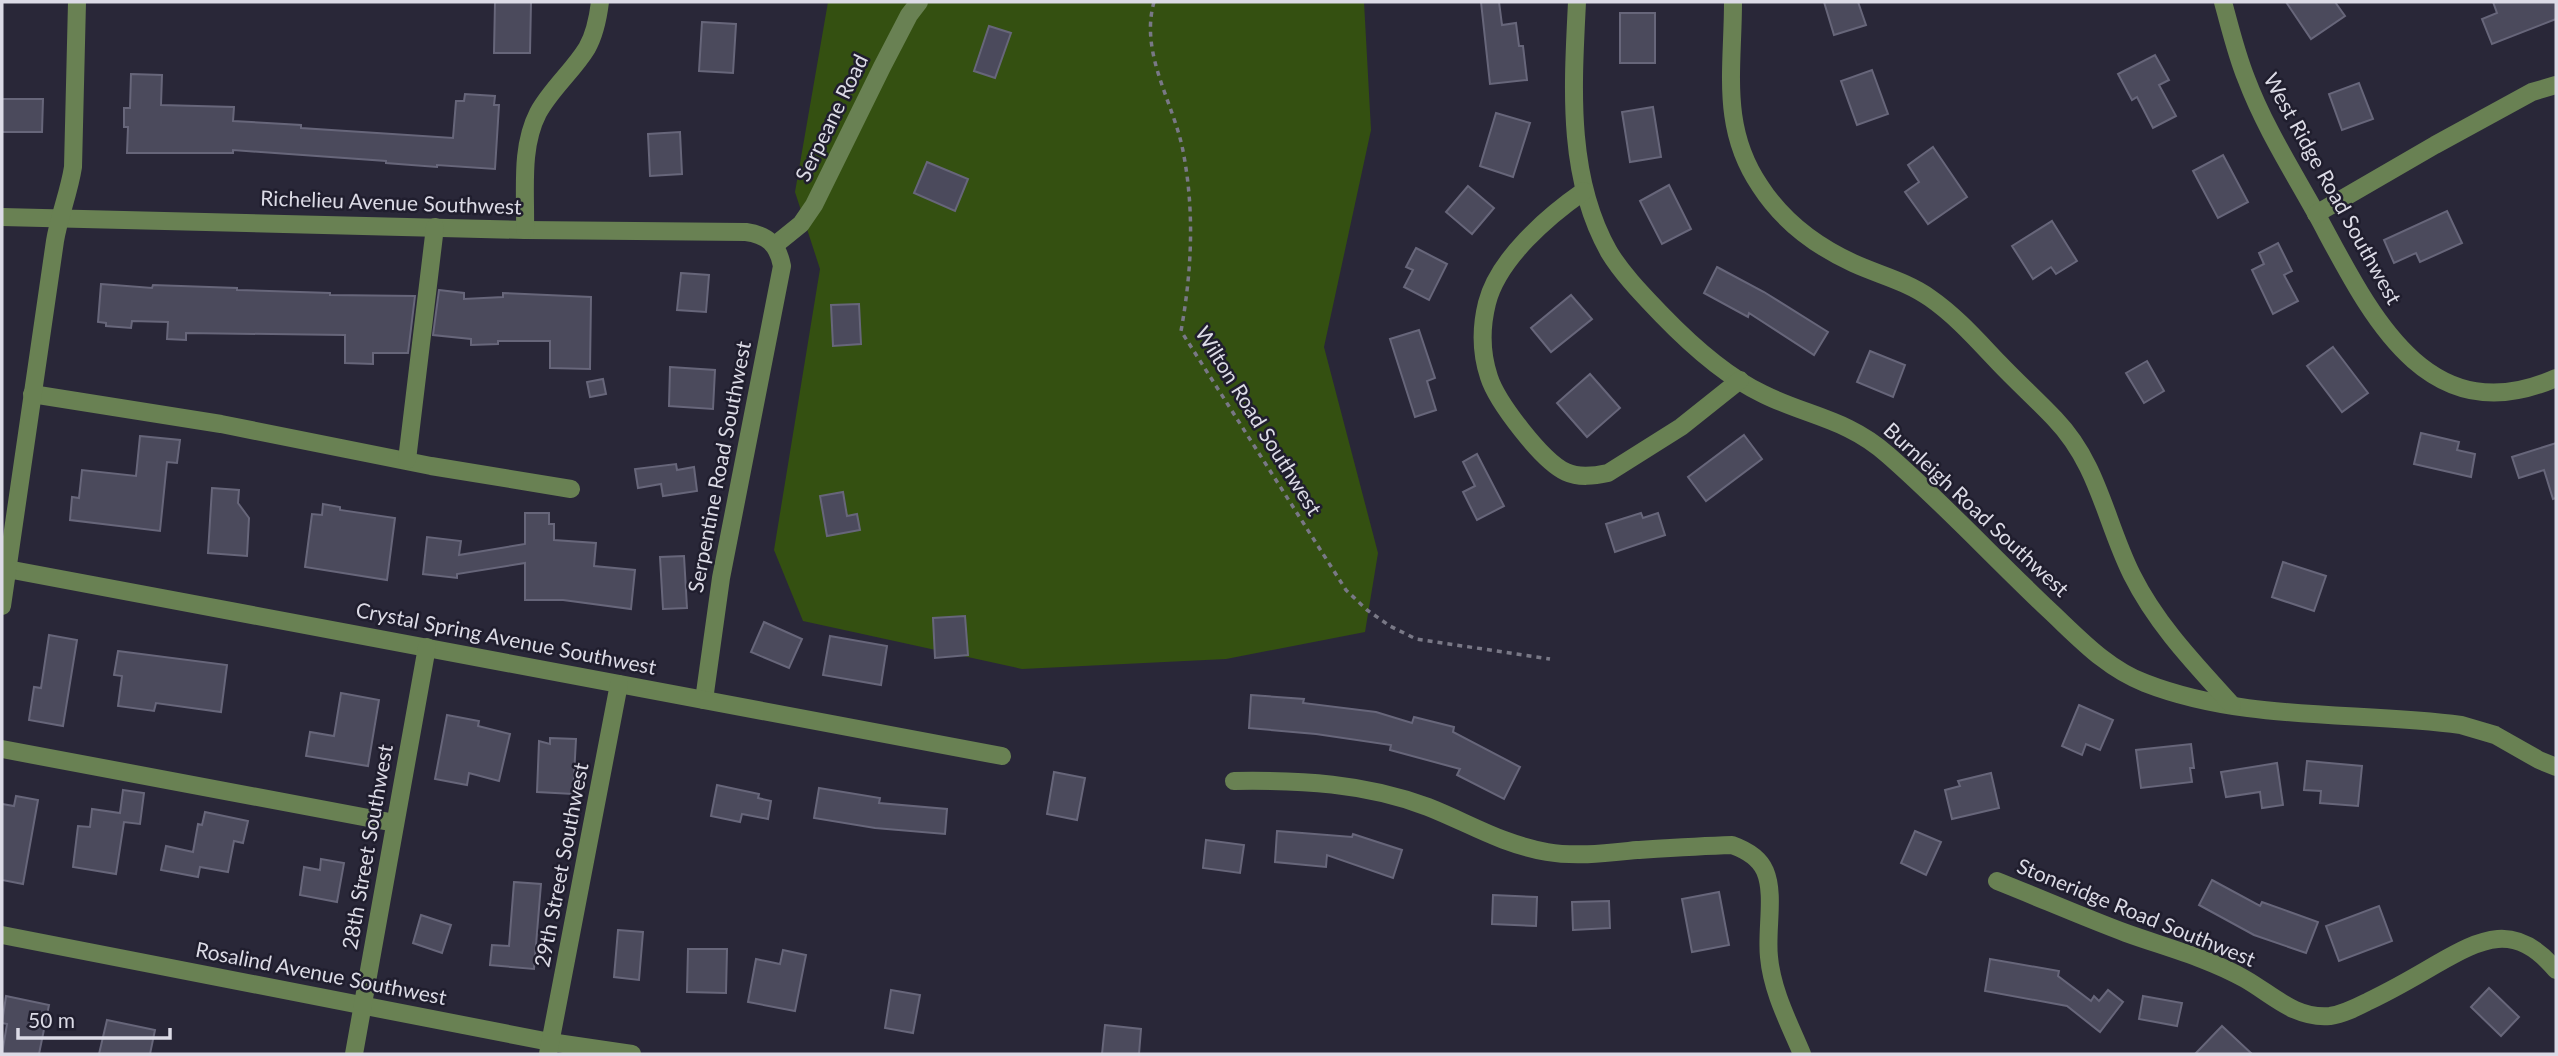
<svg xmlns="http://www.w3.org/2000/svg" width="2558" height="1056" font-family="Lato,sans-serif">
	<style>
		.green { fill: #345011 }
		.building { fill: #4b4a5c; stroke: #67667a; stroke-width: 2 }
		.lines { fill: none; stroke-linecap: round; stroke-linejoin: round }
		.path { stroke: #797886; stroke-width: 3.5; stroke-dasharray: 5 5; stroke-linecap: butt }
		.minor { stroke: #698153; stroke-width: 18 }
		.labels { text-anchor: middle; stroke-width: 5; stroke-linejoin: round; paint-order: stroke }
		.street-label { font-size: 21px; fill: #dcdbe6; stroke: #201e2e }
	</style>
	<rect width="100%" height="100%" fill="#292738"/>
	<!-- green -->
	<path class="green" d="M828 2H1364L1371 130 1324 347 1378 553 1365 632 1226 659 1022 669 803 621 774 550 820 269 795 192Z"/>
	<!-- building -->
	<g class="building">
		<path d="M495 2H531L530 53H494Z"/>
		<path d="M1481 2H1499L1502 25 1516 23 1519 46H1523L1527 80 1490 84Z"/>
		<path d="M1824 2H1858L1866 25 1834 35Z"/>
		<path d="M2286 2H2335L2345 16 2311 39Z"/>
		<path d="M2493 2H2556V19L2492 44 2482 19 2497 13Z"/>
		<rect x="1620" y="13" width="35" height="50"/>
		<path d="M702 22 736 24 733 73 699 71Z"/>
		<path d="M989 26 1011 33 995 78 974 71Z"/>
		<path d="M2155 55 2169 80 2159 85 2176 116 2153 128 2137 97 2132 100 2118 74Z"/>
		<path d="M1872 70 1888 114 1857 125 1841 81Z"/>
		<path d="M131 74 162 75 161 105 234 107 233 121 301 125V128L453 138 456 101H464L465 94 495 96 494 105H499L495 169 437 165V167L386 163V161L233 150V153H127L128 127H124V108H130Z"/>
		<path d="M2359 83 2373 119 2342 130 2329 94Z"/>
		<path d="M2 99H43L42 132H2Z"/>
		<path d="M1653 107 1661 157 1630 162 1622 112Z"/>
		<path d="M1496 113 1530 123 1513 177 1480 166Z"/>
		<path d="M680 132 682 174 650 176 648 134Z"/>
		<path d="M1933 147 1967 197 1928 224 1905 192 1919 182 1908 165Z"/>
		<path d="M2223 155 2248 202 2218 218 2193 171Z"/>
		<path d="M927 162 968 179 955 211 914 193Z"/>
		<path d="M1669 185 1691 229 1662 244 1640 201Z"/>
		<path d="M1468 186 1494 208 1472 234 1446 212Z"/>
		<path d="M2447 211 2462 243 2420 262 2416 253 2394 263 2384 240Z"/>
		<path d="M2052 221 2077 261 2056 274 2051 267 2033 279 2012 246Z"/>
		<path d="M2278 243 2292 271 2284 275 2298 301 2273 314 2252 270 2264 264 2259 253Z"/>
		<path d="M1416 248 1447 264 1429 300 1404 287 1413 270 1406 267Z"/>
		<path d="M1717 267 1764 292 1828 332 1814 355 1749 313 1748 317 1704 293Z"/>
		<path d="M681 273 709 275 706 312 677 310Z"/>
		<path d="M101 284 152 288 153 285 237 288V290L330 293V295L415 296 408 353H373V364L345 363V335L186 333V340L167 339 168 322 132 321 131 328 106 326V323L98 322Z"/>
		<path d="M439 290 464 293V299L503 297V293L591 297 590 369 550 368V341H498V344L471 345V339L433 335Z"/>
		<path d="M1571 295 1592 319 1551 352 1531 328Z"/>
		<path d="M859 304 861 344 833 346 831 305Z"/>
		<path d="M1419 330 1435 378 1427 381 1436 410 1415 417 1390 339Z"/>
		<path d="M2333 347 2368 393 2342 412 2307 366Z"/>
		<path d="M1870 351 1905 365 1893 397 1857 382Z"/>
		<path d="M2147 361 2164 391 2144 403 2126 373Z"/>
		<path d="M670 367 715 370 713 409 669 406Z"/>
		<path d="M1590 374 1620 408 1587 437 1557 403Z"/>
		<path d="M603 379 606 394 590 397 587 382Z"/>
		<path d="M2421 433 2459 442 2457 450 2475 454 2471 477 2414 464Z"/>
		<path d="M1744 435 1762 459 1706 501 1688 477Z"/>
		<path d="M140 436 180 440 177 463 167 462 160 531 70 520 72 497 79 498 82 470 136 476Z"/>
		<path d="M2556 443V498L2553 499 2544 470 2519 478 2512 457Z"/>
		<path d="M1477 454 1504 506 1477 520 1463 492 1475 486 1463 462Z"/>
		<path d="M676 464 677 470 694 467 697 491 663 496 661 484 638 488 635 469Z"/>
		<path d="M212 488 239 490 238 503 249 518 247 556 208 553Z"/>
		<path d="M843 492 847 516 857 514 860 530 827 536 820 496Z"/>
		<path d="M323 504 340 507V510L395 518 387 580 305 567 312 514 322 515Z"/>
		<path d="M525 513H549V524H554V540L596 543 594 566 635 570 631 609 563 600H525V563L457 574V578L423 574 427 537 461 541 459 555 525 544Z"/>
		<path d="M1641 513 1643 518 1658 513 1665 535 1615 552 1606 524Z"/>
		<path d="M684 556 687 608 663 609 660 557Z"/>
		<path d="M2283 562 2326 576 2314 611 2272 597Z"/>
		<path d="M965 616 968 655 935 658 933 618Z"/>
		<path d="M764 622 802 639 789 668 751 652Z"/>
		<path d="M49 635 77 640 63 726 29 720 34 687 41 688Z"/>
		<path d="M830 636 887 646 881 685 823 675Z"/>
		<path d="M118 651 227 665 221 712 156 703 154 711 118 706 122 676 114 675Z"/>
		<path d="M341 693 379 700 368 766 306 756 310 732 334 736Z"/>
		<path d="M1251 695 1304 699 1303 703 1376 712 1412 723 1414 717 1454 727 1453 732 1520 767 1504 799 1457 775 1460 769 1390 750 1391 745 1316 734 1249 728Z"/>
		<path d="M2079 705 2113 720 2100 750 2086 744 2082 755 2062 746Z"/>
		<path d="M447 715 479 721 478 726 510 734 499 781 469 773 467 785 435 779Z"/>
		<path d="M550 738 576 739 573 794 537 792 539 741 550 744Z"/>
		<path d="M2191 744 2194 768H2190L2192 782 2141 788 2136 750Z"/>
		<path d="M2307 761 2362 766 2358 806 2320 803 2321 791 2304 790Z"/>
		<path d="M2277 763 2283 805 2262 808 2260 792 2226 797 2221 772Z"/>
		<path d="M1054 772 1085 778 1077 820 1047 814Z"/>
		<path d="M1991 773 1999 808 1952 819 1945 790 1960 786 1958 781Z"/>
		<path d="M717 785 759 794 758 798 771 801 768 819 742 814 740 822 711 816Z"/>
		<path d="M819 788 880 798 879 803 947 809 945 834 875 828 814 818Z"/>
		<path d="M123 790 144 793 140 824 124 822 116 874 73 867 78 826 90 827 92 809 120 813Z"/>
		<path d="M16 796 38 800 23 884 2 880V804L14 806Z"/>
		<path d="M205 812 248 821 243 843 234 841 228 872 200 867 198 877 161 870 166 846 193 852 198 824 202 825Z"/>
		<path d="M1277 831 1352 837 1353 834 1402 850 1393 878 1327 855 1326 867 1275 862Z"/>
		<path d="M1915 831 1941 842 1926 875 1901 863Z"/>
		<path d="M1206 840 1244 845 1240 873 1203 868Z"/>
		<path d="M321 859 344 863 337 902 300 895 304 867 320 870Z"/>
		<path d="M2212 880 2260 906 2262 902 2318 922 2306 953 2254 935 2199 905Z"/>
		<path d="M514 882 541 884 534 969 490 965 492 945 509 946Z"/>
		<path d="M1719 892 1729 945 1692 952 1682 899Z"/>
		<path d="M1493 895 1537 897 1536 926 1492 924Z"/>
		<path d="M1609 901 1610 928 1573 930 1572 902Z"/>
		<path d="M2379 906 2392 941 2339 961 2326 926Z"/>
		<path d="M421 915 451 925 442 953 413 943Z"/>
		<path d="M618 930 643 932 639 980 614 977Z"/>
		<path d="M688 949H727L726 993 687 992Z"/>
		<path d="M783 950 806 955 795 1011 748 1002 756 959 780 964Z"/>
		<path d="M1990 959 2059 971 2058 976 2091 1001 2094 996 2099 1001 2108 990 2123 1002 2100 1032 2067 1006 1985 991Z"/>
		<path d="M2489 988 2519 1017 2501 1036 2471 1007Z"/>
		<path d="M891 990 920 995 913 1033 885 1028Z"/>
		<path d="M6 996 49 1005 39 1054H2L7 1024 2 1023Z"/>
		<path d="M2143 996 2182 1003 2177 1026 2139 1019Z"/>
		<path d="M107 1020 155 1030 150 1054H99Z"/>
		<path d="M1105 1025 1141 1029 1139 1054H1102Z"/>
		<path d="M2222 1026 2252 1054H2195Z"/>
	</g>
	<g class="lines">
		<!-- path -->
		<path class="path" d="M1154 2C1140 52 1171 98 1182 146 1195 208 1192 270 1181 331L1346 590 1367 610 1390 626 1416 639 1550 659"/>
		<!-- minor -->
		<g class="minor">
			<path d="M1577 2C1573 85 1566 176 1609 252 1623 275 1644 296 1662 315 1691 345 1725 376 1763 394 1807 416 1848 419 1888 455 1944 504 1995 559 2049 610 2079 638 2106 668 2145 683 2245 722 2357 711 2461 725L2495 735 2539 760 2556 767"/>
			<path d="M1733 2C1733 69 1720 127 1760 186 1782 220 1816 246 1853 263 1879 275 1906 281 1930 298 1956 316 1977 340 1999 363 2017 382 2037 400 2055 419 2099 465 2105 521 2132 575 2157 625 2195 664 2232 705"/>
			<path d="M2223 2C2230 27 2236 53 2246 78 2264 126 2292 170 2317 215 2368 309 2425 436 2556 378"/>
			<path d="M1584 191C1548 216 1498 259 1487 303 1481 327 1481 353 1489 377 1497 402 1542 461 1566 472 1579 478 1594 476 1608 473L1681 427 1740 380"/>
			<path d="M2316 214 2435 145 2532 92 2556 85"/>
			<path d="M2 217 525 230 746 232C768 235 778 245 782 266L721 578 704 700"/>
			<path d="M525 230C526 191 520 148 538 113 551 89 573 71 587 48 595 34 598 18 600 2"/>
			<path d="M775 245 801 224 814 205 882 67 909 15 919 2"/>
			<path d="M32 394 221 424 431 466 571 489"/>
			<path d="M407 460 435 227"/>
			<path d="M2 568 1002 756"/>
			<path d="M2 606 55 241C59 216 69 193 73 167L77 2"/>
			<path d="M2 749 395 823"/>
			<path d="M1234 781C1300 780 1365 783 1428 807 1471 824 1499 843 1547 852 1576 857 1607 853 1637 850 1669 848 1700 846 1732 845 1746 850 1759 857 1765 871 1775 894 1766 931 1769 957 1772 991 1789 1023 1802 1054"/>
			<path d="M1997 881C2040 898 2083 917 2126 933 2165 947 2208 958 2245 979 2273 995 2295 1019 2330 1016 2344 1014 2357 1007 2369 1001 2392 990 2413 978 2435 965 2482 938 2515 921 2556 970"/>
			<path d="M2 935 550 1042 632 1054"/>
			<path d="M354 1054 427 647"/>
			<path d="M548 1054 619 684"/>
		</g>
	</g>
	<g class="labels">
		<!-- street labels -->
		<g class="street-label">
			<text transform="translate(832 118) rotate(-64)" y="7">Serpeane Road</text>
			<text transform="translate(2332 189) rotate(61)" y="7">West Ridge Road Southwest</text>
			<text transform="translate(391 203) rotate(2)" y="7">Richelieu Avenue Southwest</text>
			<text transform="translate(1258 421) rotate(58)" y="7">Wilton Road Southwest</text>
			<text transform="translate(720 467) rotate(-79)" y="7">Serpentine Road Southwest</text>
			<text transform="translate(1976 510) rotate(43)" y="7">Burnleigh Road Southwest</text>
			<text transform="translate(506 639) rotate(11)" y="7">Crystal Spring Avenue Southwest</text>
			<text transform="translate(368 847) rotate(-80)" y="7">28th Street Southwest</text>
			<text transform="translate(562 865) rotate(-79)" y="7">29th Street Southwest</text>
			<text transform="translate(2136 913) rotate(22)" y="7">Stoneridge Road Southwest</text>
			<text transform="translate(321 974) rotate(11)" y="7">Rosalind Avenue Southwest</text>
		</g>
	</g>
	<!-- border -->
	<rect width="2558" height="1056" fill="none" stroke="#dcdbe6" stroke-width="7"/>
	<!-- scale -->
	<path d="M18 1028v10h152v-10" fill="none" stroke="#dcdbe6" stroke-width="3.5"/>
	<text x="28" y="1028" font-size="21" fill="#dcdbe6" stroke="#201e2e" stroke-width="5" paint-order="stroke">50 m</text>
</svg>
